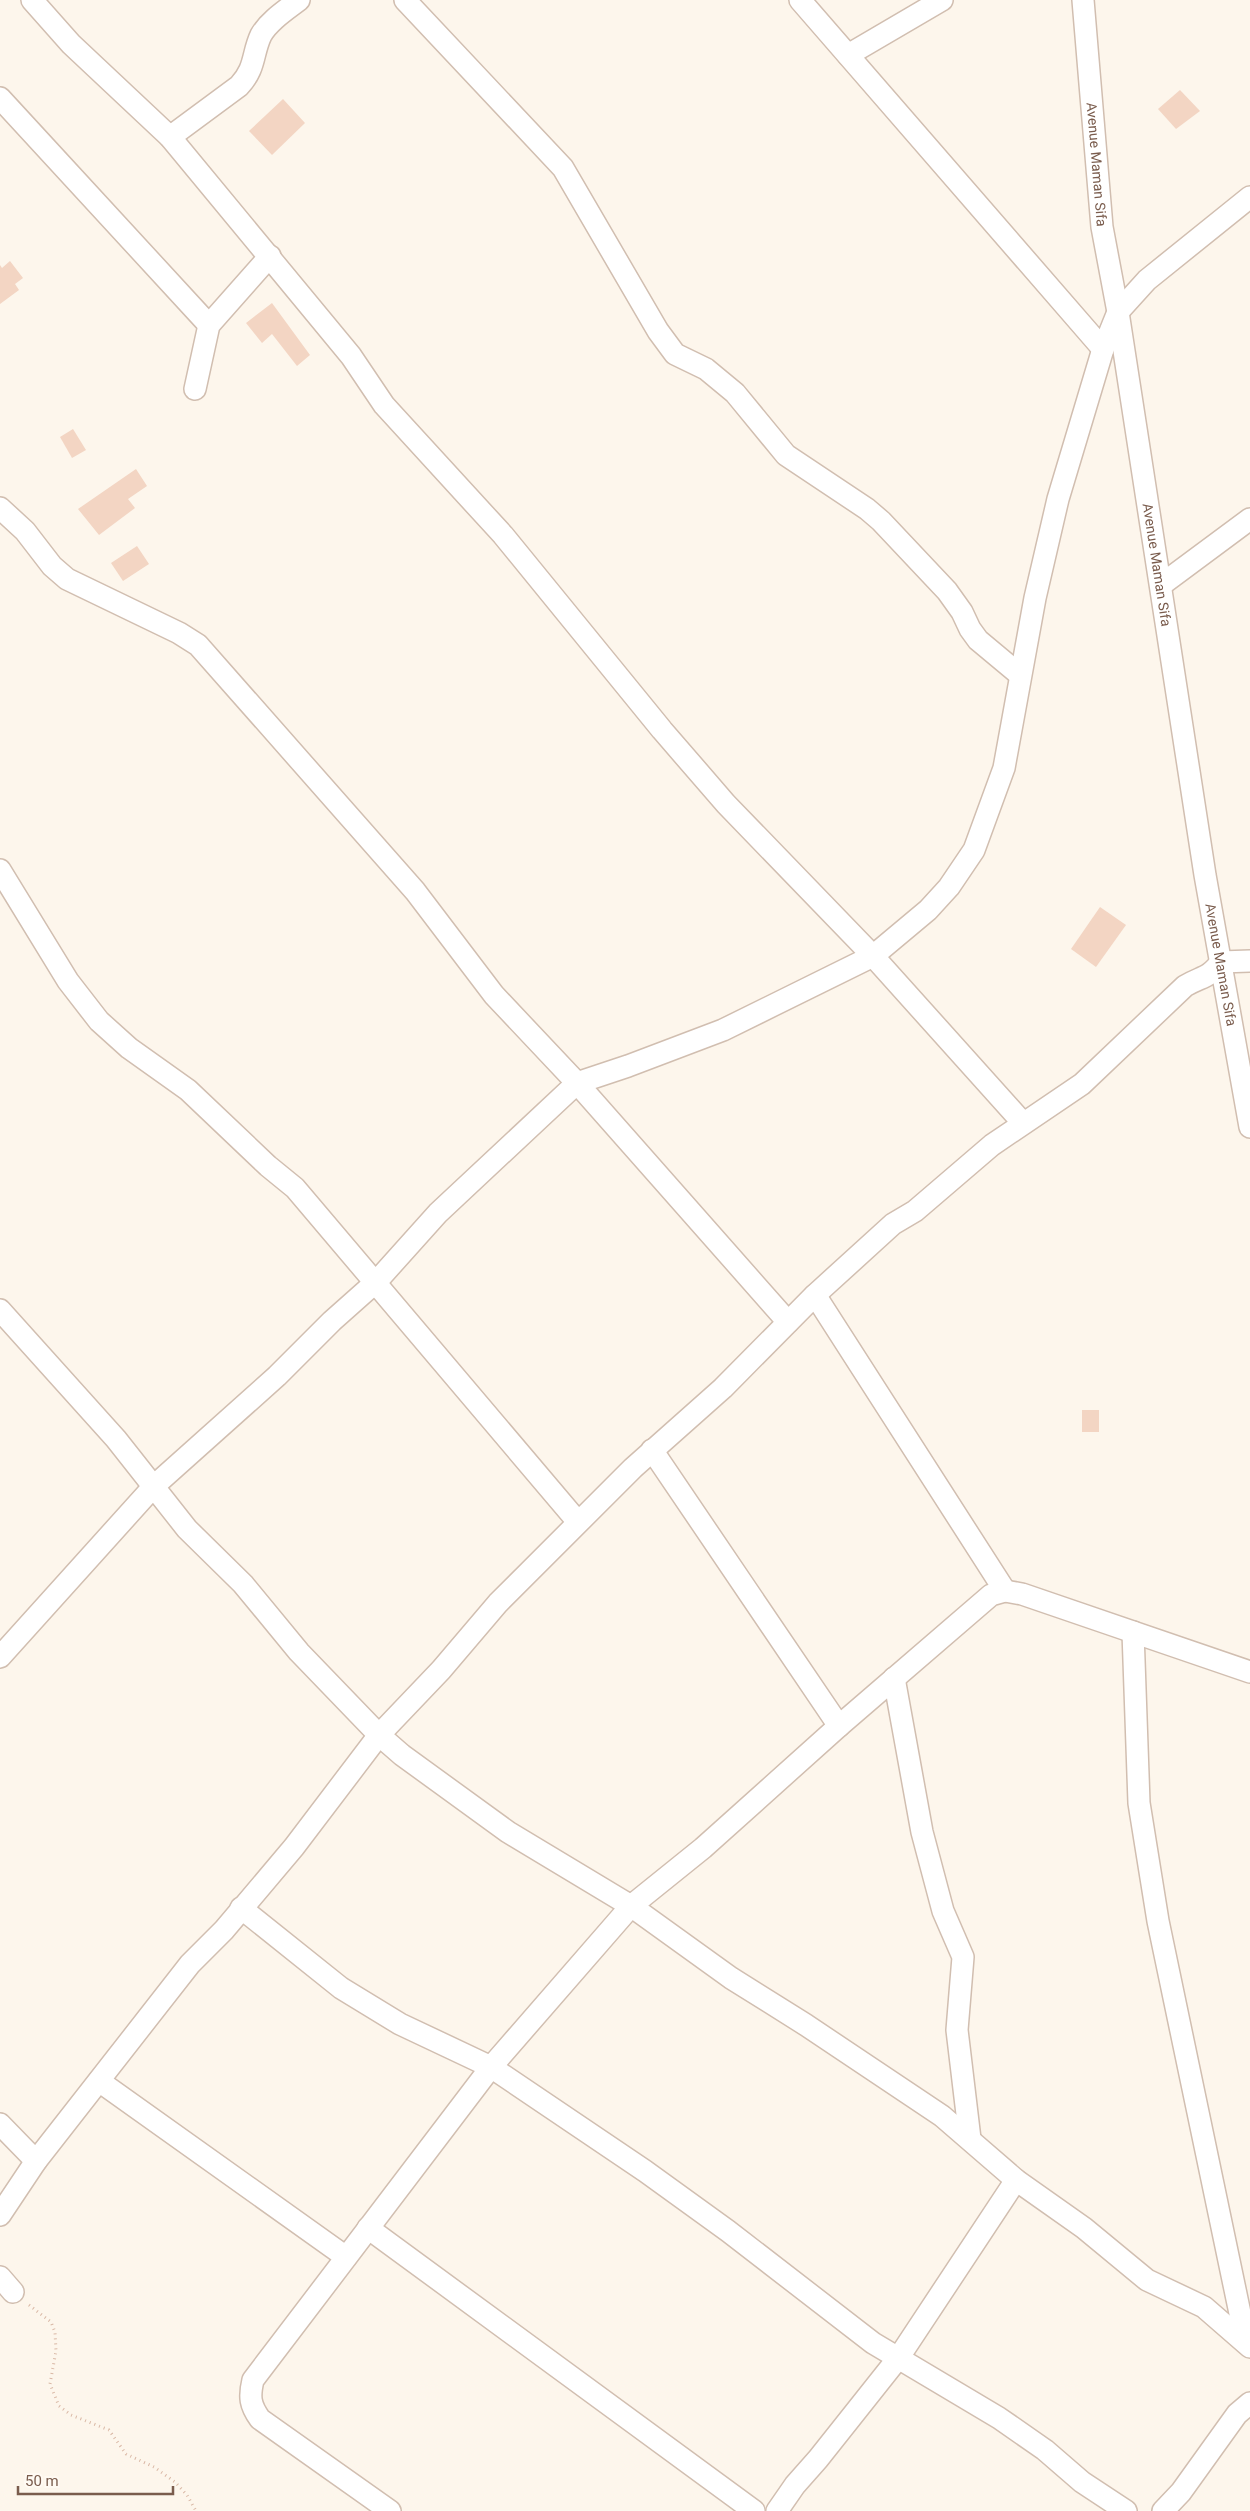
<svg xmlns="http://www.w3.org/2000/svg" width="1250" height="2511" font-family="Roboto,sans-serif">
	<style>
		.building { fill: #f3d5c3 }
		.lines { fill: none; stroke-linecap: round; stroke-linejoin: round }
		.minor-casing { stroke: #d1beb0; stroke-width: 24 }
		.path { stroke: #d9b8a5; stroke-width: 3; stroke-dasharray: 1 4; stroke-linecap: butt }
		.minor { stroke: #fff; stroke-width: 21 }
		.labels { text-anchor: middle; stroke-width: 4; stroke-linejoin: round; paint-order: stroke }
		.street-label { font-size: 14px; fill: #7a5c4d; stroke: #fffaf3 }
	</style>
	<rect width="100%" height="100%" fill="#fdf6ec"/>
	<!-- building -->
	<g class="building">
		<path d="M1180 90 1200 111 1176 129 1158 109Z"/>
		<path d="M283 99 305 123 272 155 249 131Z"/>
		<path d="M10 261 23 278 15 284 19 290 0 304V265L2 268Z"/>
		<path d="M272 303 310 355 297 366 272 334 262 343 246 323Z"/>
		<path d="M73 429 86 450 72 458 60 437Z"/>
		<path d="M136 469 147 486 128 499 135 508 99 535 78 509Z"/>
		<path d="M137 546 149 564 123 581 111 563Z"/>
		<path d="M1100 907 1126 925 1096 967 1071 949Z"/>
		<rect x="1082" y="1410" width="17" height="22"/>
	</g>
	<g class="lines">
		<defs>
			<g id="minor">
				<path d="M32 0 71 44 170 137 351 356 384 405 503 535 662 730 726 804 873 956 1023 1123"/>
				<path d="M405 0 563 168 658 331 675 354 706 369 735 393 786 455 867 509 881 521 947 591 962 612 970 629 978 640 1020 675"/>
				<path d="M800 0 1103 349"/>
				<path id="s1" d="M1083 0 1102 227 1118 312 1205 875 1250 1127"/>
				<path d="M848 55 942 0"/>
				<path d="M0 98 209 325"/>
				<path d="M170 137 239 86C256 68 252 54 261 35 269 21 286 10 299 0"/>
				<path d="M195 389 209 325 270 256"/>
				<path d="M0 508 25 531 52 566 67 579 179 633 198 645 415 891 494 995 577 1083 788 1322"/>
				<path d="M1161 585 1250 519"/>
				<path d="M0 870 68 981 99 1021 129 1048 188 1090 268 1166 295 1188 578 1522"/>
				<path d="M815 1295 1005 1591"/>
				<path d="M0 1310 116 1439 187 1529 243 1584 299 1652 379 1735 402 1755 508 1832 631 1906 731 1978 806 2025 942 2116 1016 2180 1084 2228 1147 2280 1204 2307 1250 2347"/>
				<path d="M652 1450 839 1726"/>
				<path d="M1133 1632 1139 1803 1158 1921 1246 2342"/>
				<path d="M0 1657 154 1486 277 1376 332 1321 377 1281 438 1213 577 1083 628 1066 723 1030 873 956 928 910 949 887 974 850 1004 768 1035 598 1058 499 1103 349 1118 312 1147 280 1250 197"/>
				<path d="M894 1678 922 1832 943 1911 963 1957 957 2030 970 2139"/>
				<path d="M241 1908 341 1988 400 2024 491 2067 645 2171 728 2231 873 2343 999 2418 1045 2450 1082 2482 1126 2511"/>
				<path d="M99 2081 346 2257"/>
				<path d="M0 2124 36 2161"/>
				<path d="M0 2215 36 2161 190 1964 224 1930 294 1847 379 1735 441 1670 498 1603 633 1468 723 1388 815 1295 893 1224 915 1211 992 1145 1082 1084 1185 986C1202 976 1208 979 1221 962L1250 961"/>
				<path d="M368 2228 754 2511"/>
				<path d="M0 2277 13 2292"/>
				<path d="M390 2511 260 2419C250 2405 249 2397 253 2380L491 2067 631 1906 703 1848 839 1726 991 1595 1005 1591 1022 1594 1250 1672"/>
				<path d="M777 2511 795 2485 818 2459 899 2357 1016 2180"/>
				<path d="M1163 2511 1181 2492 1237 2414 1250 2403"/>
			</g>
		</defs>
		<!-- minor casing -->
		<use href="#minor" class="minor-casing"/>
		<!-- path -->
		<path class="path" d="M29 2305 51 2322 55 2332 56 2351 50 2384 59 2406 71 2415 109 2430 126 2454 154 2467 175 2482 187 2495 196 2511"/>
		<!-- minor -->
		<use href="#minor" class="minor"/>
	</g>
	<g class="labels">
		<!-- street labels -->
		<g class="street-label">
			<text dy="5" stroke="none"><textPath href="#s1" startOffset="165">Avenue Maman Sifa</textPath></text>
			<text dy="5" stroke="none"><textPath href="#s1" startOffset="570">Avenue Maman Sifa</textPath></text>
			<text dy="5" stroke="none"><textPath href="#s1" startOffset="975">Avenue Maman Sifa</textPath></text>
		</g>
	</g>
	<!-- scale -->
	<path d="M18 2486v8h155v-8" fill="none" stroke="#7a5c4d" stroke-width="2.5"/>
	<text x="25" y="2486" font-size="15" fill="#7a5c4d" stroke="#fffaf3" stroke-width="4" paint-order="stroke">50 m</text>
</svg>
